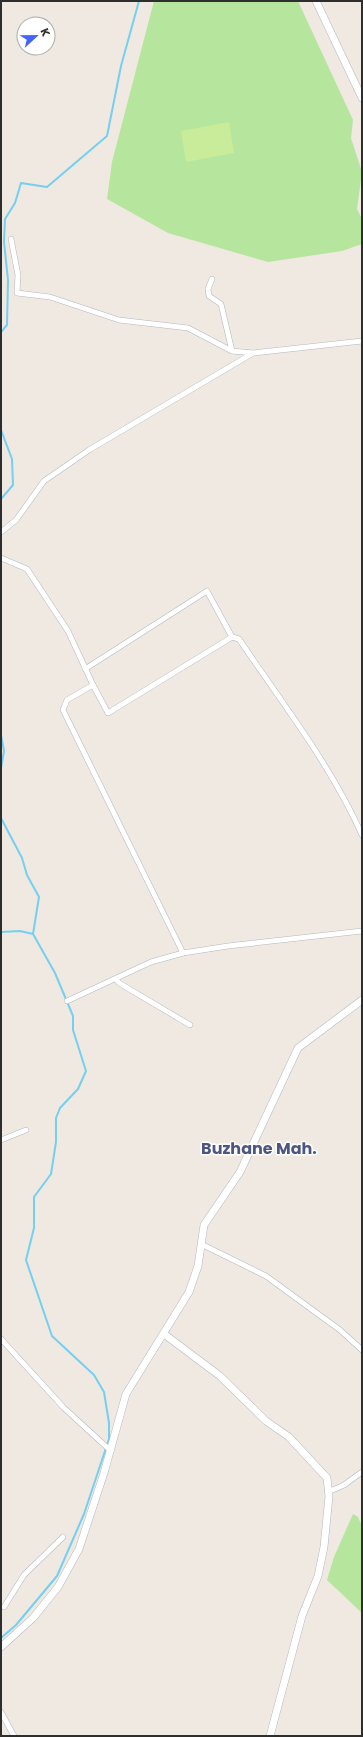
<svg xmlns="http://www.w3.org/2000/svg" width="363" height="1737" font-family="Poppins,sans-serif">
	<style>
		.green { fill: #b6e59e }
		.pitch { fill: #c9ec9a }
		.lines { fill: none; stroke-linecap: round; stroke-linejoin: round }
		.stream { stroke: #75cff0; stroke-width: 2 }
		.street-casing { stroke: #b4b7c1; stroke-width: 6 }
		.secondary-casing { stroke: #b4b7c1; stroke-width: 8 }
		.street { stroke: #fff; stroke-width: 5 }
		.secondary { stroke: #fff; stroke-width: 7 }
		.labels { text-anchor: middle; stroke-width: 3; stroke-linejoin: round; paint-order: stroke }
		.district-label { font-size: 16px; font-weight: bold; fill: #4d5680; stroke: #fff }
	</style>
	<rect width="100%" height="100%" fill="#efe9e1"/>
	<!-- green -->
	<g class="green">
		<path d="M154 1H298L353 120 351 138 362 172 357 209 362 219V244L342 251 268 262 168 233 107 199 112 162Z"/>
		<path d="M353 1514 358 1517 362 1526V1613L327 1580 334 1557Z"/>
	</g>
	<!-- pitch -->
	<path class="pitch" d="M229 122 234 153 186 162 181 131Z"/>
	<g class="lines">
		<!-- stream -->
		<g class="stream">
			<path d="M1 332 7 325 8 280 4 242 5 219 15 203 21 183 47 187 107 136 121 66 139 1"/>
			<path d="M1 430 12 459 13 485 1 499"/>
			<path d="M1 735 4 751 1 768"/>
			<path d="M1 818 22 858 27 875 39 897 33 934 55 973 73 1016V1030L86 1071 78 1089 60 1108 56 1118V1142L51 1174 34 1197V1228L26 1260 52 1336 94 1375 104 1392 109 1423V1439L84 1514 57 1576 16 1625 1 1638"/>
			<path d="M1 932 20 931 33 934"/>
		</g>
		<defs>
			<g id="street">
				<path d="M11 239 18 275 17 293 50 297 119 320 188 328 232 351 253 353"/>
				<path d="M212 279 208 289 209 296 221 304 232 351"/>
				<path d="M1 532 16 520 44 481 89 450 253 353 362 341"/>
				<path d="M1 558 27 569 68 631 93 685 108 713 232 637 239 639C282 703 331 765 362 835"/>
				<path d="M85 669 207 591 232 637"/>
				<path d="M93 685 67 700 63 710 183 953"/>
				<path d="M116 979 119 983 190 1025"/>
				<path d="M67 1001 151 962 183 953 228 946 362 931"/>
				<path d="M1 1140 26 1130"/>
				<path d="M201 1244 266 1276 340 1330 362 1350"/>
				<path d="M1 1339 64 1408 111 1451"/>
				<path d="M328 1492 344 1485 362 1472"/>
				<path d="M4 1607 24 1575 63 1537"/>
				<path d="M1 1712 14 1736"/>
			</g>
			<g id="secondary">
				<path d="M316 1 362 98"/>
				<path d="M164 1334 220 1376 266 1421 289 1437 327 1478 329 1496 324 1547 318 1576 302 1616 270 1736"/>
				<path d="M1 1647 33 1618 58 1587 79 1549 104 1473 126 1394 189 1292 198 1266 204 1225 240 1172 298 1048 362 1000"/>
			</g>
		</defs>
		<!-- street casing -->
		<use href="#street" class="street-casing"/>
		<!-- secondary casing -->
		<use href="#secondary" class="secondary-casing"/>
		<!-- street -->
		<use href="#street" class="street"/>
		<!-- secondary -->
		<use href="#secondary" class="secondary"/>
	</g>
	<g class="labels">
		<!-- district labels -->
		<g class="district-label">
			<text x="259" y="1154">Buzhane Mah.</text>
		</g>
	</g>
	<!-- border -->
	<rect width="363" height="1737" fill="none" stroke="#2e2e2e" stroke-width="4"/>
	<!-- north arrow -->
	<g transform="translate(36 36) rotate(68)"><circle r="19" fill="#ffffff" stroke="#ababab"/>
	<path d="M0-3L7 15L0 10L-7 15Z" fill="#4264fb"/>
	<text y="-6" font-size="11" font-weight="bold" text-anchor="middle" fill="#2e2e2e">K</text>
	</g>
</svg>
